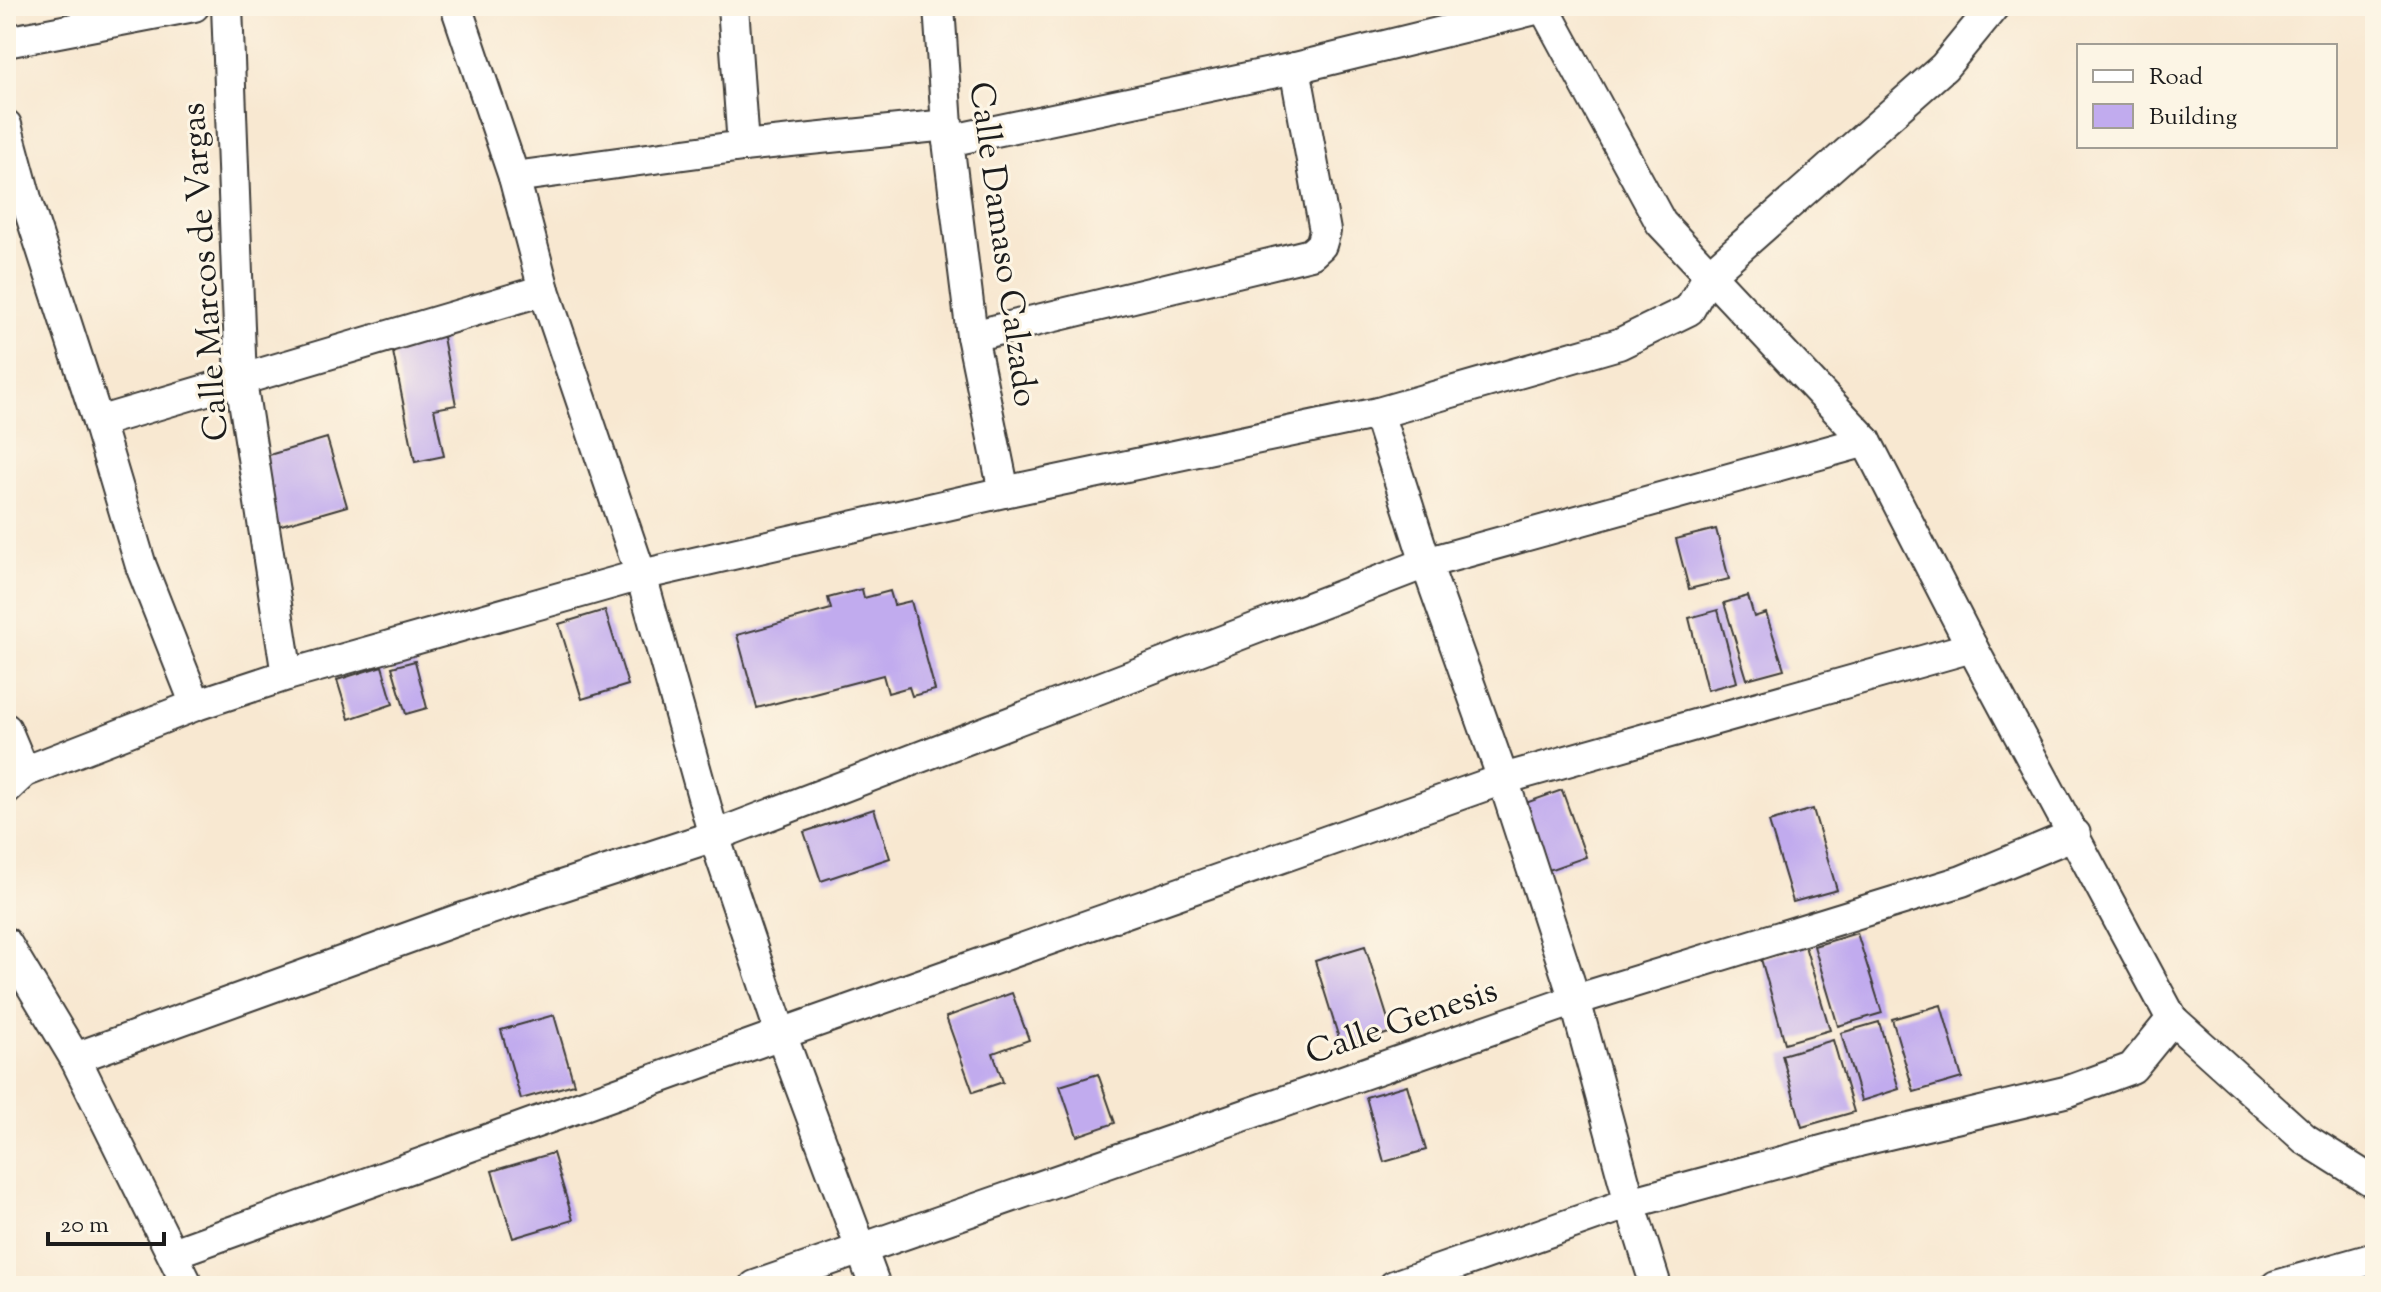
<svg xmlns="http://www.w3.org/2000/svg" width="2381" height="1292" font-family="'Sorts Mill Goudy',serif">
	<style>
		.building { fill: #c1abee }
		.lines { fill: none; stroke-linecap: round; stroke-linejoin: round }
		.minor-casing { stroke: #3d3b37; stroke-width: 34 }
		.minor { stroke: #fff; stroke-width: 30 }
		.labels { text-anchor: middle; stroke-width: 6; stroke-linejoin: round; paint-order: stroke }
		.street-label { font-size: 34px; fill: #1c1c1c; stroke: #fcf5e5 }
	</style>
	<rect width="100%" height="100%" fill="#fcf5e5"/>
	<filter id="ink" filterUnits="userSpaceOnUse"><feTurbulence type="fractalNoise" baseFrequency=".0125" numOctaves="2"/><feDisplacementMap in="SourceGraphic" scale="16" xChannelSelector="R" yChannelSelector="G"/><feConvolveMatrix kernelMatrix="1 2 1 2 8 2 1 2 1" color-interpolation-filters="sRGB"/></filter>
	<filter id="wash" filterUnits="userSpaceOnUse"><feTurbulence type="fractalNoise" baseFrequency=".006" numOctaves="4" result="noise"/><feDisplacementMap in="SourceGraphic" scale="32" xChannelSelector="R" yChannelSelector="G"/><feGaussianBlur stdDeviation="1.8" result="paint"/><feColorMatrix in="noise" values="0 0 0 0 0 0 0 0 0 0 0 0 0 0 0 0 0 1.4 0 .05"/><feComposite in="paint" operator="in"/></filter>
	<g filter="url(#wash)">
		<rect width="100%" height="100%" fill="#f8e8d1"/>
		<g id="blocks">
			<!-- building -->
			<g class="building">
				<path d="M442 332 456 405 434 409 444 456 415 462 391 342Z"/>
				<path d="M327 438 347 506 278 526 259 458Z"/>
				<path d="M1716 529 1729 579 1689 589 1676 539Z"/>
				<path d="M862 589 864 598 890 591 894 605 911 601 935 690 912 696 909 687 888 693 883 675 757 708 737 635 831 609 828 598Z"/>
				<path d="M1748 596 1754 617 1766 613 1784 669 1747 679 1724 603Z"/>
				<path d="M605 610 628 685 582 699 559 624Z"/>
				<path d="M1718 610 1737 682 1707 690 1689 618Z"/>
				<path d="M415 661 427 708 406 714 392 667Z"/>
				<path d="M382 666 393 704 349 719 337 680Z"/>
				<path d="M1562 790 1586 857 1543 872 1520 805Z"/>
				<path d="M874 809 890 858 821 881 804 832Z"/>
				<path d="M1813 809 1837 890 1793 902 1769 822Z"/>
				<path d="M1857 933 1882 1013 1838 1026 1814 946Z"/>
				<path d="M1365 946 1392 1032 1342 1048 1315 961Z"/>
				<path d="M1805 946 1830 1030 1785 1043 1761 959Z"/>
				<path d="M1012 993 1029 1040 993 1053 1003 1082 973 1092 946 1017Z"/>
				<path d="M1941 1005 1962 1078 1914 1092 1892 1019Z"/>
				<path d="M554 1015 574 1084 521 1099 501 1030Z"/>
				<path d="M1879 1022 1899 1089 1861 1101 1841 1033Z"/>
				<path d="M1833 1040 1854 1112 1802 1127 1782 1055Z"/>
				<path d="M1098 1074 1115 1123 1077 1136 1060 1086Z"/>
				<path d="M1407 1085 1426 1150 1384 1162 1366 1097Z"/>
				<path d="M553 1153 573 1220 513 1238 492 1171Z"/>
			</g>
		</g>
	</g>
	<g filter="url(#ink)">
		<use href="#blocks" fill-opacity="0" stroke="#3d3b37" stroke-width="2"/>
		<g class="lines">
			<defs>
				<g id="minor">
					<path d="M227 6 241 381 287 675"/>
					<path d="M456 6 514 177 544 290 641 575 714 836 781 1034 875 1286"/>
					<path d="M733 6 743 146"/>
					<path d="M939 6 948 141 972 336 1004 492"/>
					<path d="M1543 6 1661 223 1866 441 1972 647 2172 1019 2305 1139 2375 1183"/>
					<path d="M6 42 194 6"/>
					<path d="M6 125 28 206 98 422 141 566 196 705"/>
					<path d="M948 141 1295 68 1544 7"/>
					<path d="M514 177 743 146 947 125"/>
					<path d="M972 336 1311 254 1321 245 1325 231 1295 68"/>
					<path d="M1378 413 1426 563 1503 779 1575 1000 1630 1203 1656 1286"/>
					<path d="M98 422 544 290"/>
					<path d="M6 729 24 772"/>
					<path d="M6 789 24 772 196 705 287 675 641 575 1004 492 1378 413 1619 344 1689 310 1709 275 1944 67 1994 6"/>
					<path d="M6 943 75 1058 188 1286"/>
					<path d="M75 1058 460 919 714 836 1426 563 1866 441"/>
					<path d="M173 1253 781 1034 1503 779 1972 647"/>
					<path d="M755 1286 1575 1000 1962 881 2075 834"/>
					<path d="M1394 1286 1630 1203 1859 1141 2069 1091 2132 1068 2172 1019"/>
					<path d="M2276 1286 2375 1258"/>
				</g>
			</defs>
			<!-- minor casing -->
			<use href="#minor" class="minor-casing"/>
			<!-- minor -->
			<use href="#minor" class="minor"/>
		</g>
	</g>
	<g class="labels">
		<!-- street labels -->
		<g class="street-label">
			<text transform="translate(1005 244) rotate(82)" y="12">Calle Damaso Calzado</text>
			<text transform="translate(203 272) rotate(-94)" y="12">Calle Marcos de Vargas</text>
			<text transform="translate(1401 1020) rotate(-19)" y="12">Calle Genesis</text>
		</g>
	</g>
	<!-- margin -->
	<rect width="2381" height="1292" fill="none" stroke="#fcf5e5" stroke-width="32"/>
	<!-- legend -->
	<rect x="2077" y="44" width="260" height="104" fill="#fcf5e5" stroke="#a29e95" stroke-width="2"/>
	<rect x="2093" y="70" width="40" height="12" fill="#ffffff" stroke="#a29e95" stroke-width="2"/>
	<text x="2149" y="84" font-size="24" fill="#1c1c1c">Road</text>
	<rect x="2093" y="104" width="40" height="24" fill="#c1abee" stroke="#a29e95" stroke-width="2"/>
	<text x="2149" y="124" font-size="24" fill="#1c1c1c">Building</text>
	<!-- scale -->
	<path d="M48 1232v12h116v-12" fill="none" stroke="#1c1c1c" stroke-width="4"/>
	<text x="60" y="1232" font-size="24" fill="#1c1c1c" stroke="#fcf5e5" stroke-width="6" paint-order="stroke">20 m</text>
</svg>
